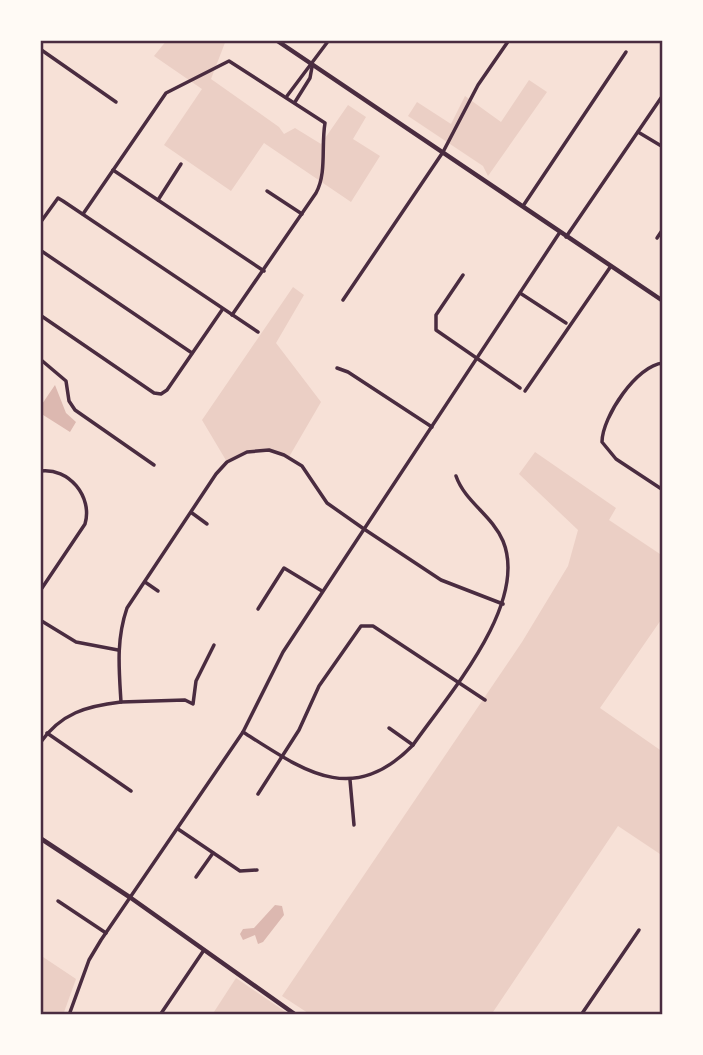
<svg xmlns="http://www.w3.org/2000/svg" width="703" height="1055" font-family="'Work Sans',sans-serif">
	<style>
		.green { fill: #ebcfc5 }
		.water { fill: #dcb8b0 }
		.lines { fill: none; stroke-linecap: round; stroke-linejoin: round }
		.minor { stroke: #4a2c40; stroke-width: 3.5 }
		.tertiary { stroke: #4a2c40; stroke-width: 4.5 }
		.neatline { fill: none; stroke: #4a2c40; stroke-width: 2.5 }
	</style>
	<rect width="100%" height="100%" fill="#f7e1d7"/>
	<!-- green -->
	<g class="green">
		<path d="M167 40H226L211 79 279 127 284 134 295 128 321 144 348 105 366 117 353 139 380 156 351 202 264 143 231 191 164 145 202 89 154 56Z"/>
		<path d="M529 80 547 92 488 176 483 166 408 116 417 102 451 124 465 96 501 122Z"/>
		<path d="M293 287 304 295 276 343 321 402 289 457C265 449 250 450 227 462L202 420Z"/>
		<path d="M535 452 616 508 609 520 663 556V617L600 708 663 752V856L618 826 491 1015H311L282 996 522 642 568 566 578 530 519 474Z"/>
		<path d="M40 955 76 979 63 1015H40Z"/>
		<path d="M236 978 290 1015H212Z"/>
	</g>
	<!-- water -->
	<g class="water">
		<path d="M55 385 66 413 76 422 70 432 40 413V407Z"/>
		<path d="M275 905 282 906 284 915 263 942 258 944 255 935 243 940 240 934 243 929 254 928Z"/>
	</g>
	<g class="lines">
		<!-- minor -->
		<g class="minor">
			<path d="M40 49 116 102"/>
			<path d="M287 96 329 40"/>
			<path d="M295 102 310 78 312 67"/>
			<path d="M638 132 663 147"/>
			<path d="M113 170 264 271"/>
			<path d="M267 191 302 214"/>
			<path d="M158 200 181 164"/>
			<path d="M523 206 626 52"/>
			<path d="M83 214 166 93 229 61 325 123C321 146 327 173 316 193L232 315"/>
			<path d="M40 223 58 198 63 201 258 332"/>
			<path d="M566 237 663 95"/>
			<path d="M657 238 663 229"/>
			<path d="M40 250 192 353"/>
			<path d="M463 275 436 315V330L520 388"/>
			<path d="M520 293 566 323"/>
			<path d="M343 300 443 152 478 85 509 40"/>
			<path d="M40 315 154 393 161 394 167 390 222 310"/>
			<path d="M40 359 66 381 69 401 75 410 154 465"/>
			<path d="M663 363C637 365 602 417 602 442L616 459 663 490"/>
			<path d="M337 368 348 372 432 427"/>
			<path d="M525 391 611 266"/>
			<path d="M40 471C69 467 93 497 85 524L40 591"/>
			<path d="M192 513 207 524"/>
			<path d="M145 582 158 591"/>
			<path d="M258 609 284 568 322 591"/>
			<path d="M40 620 76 642 118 650"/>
			<path d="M121 702 185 700 193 704 196 681 214 645"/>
			<path d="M389 728 413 745"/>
			<path d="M243 732C303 770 352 808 413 745 448 695 529 604 503 541 492 515 465 502 456 476"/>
			<path d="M47 733 131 791"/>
			<path d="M40 743C61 713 87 706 121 702 119 669 116 640 127 608L216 474 227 462 247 452 269 450 284 455 302 466 327 503 364 529 441 580 503 604"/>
			<path d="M350 780 354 825"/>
			<path d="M258 794 299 730 319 686 361 626H373L485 700"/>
			<path d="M178 829 240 871 257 870"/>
			<path d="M196 877 213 853"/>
			<path d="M58 901 106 933"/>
			<path d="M69 1015 89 960 101 940 243 732 283 652 560 232"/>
			<path d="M160 1015 204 950"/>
			<path d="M581 1015 639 930"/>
		</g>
		<!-- tertiary -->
		<g class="tertiary">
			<path d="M276 40 663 301"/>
			<path d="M40 838 131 898 296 1015"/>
		</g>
	</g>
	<!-- border -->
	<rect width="703" height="1055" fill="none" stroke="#fffaf5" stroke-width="84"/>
	<rect x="42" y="42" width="619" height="971" class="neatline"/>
</svg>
